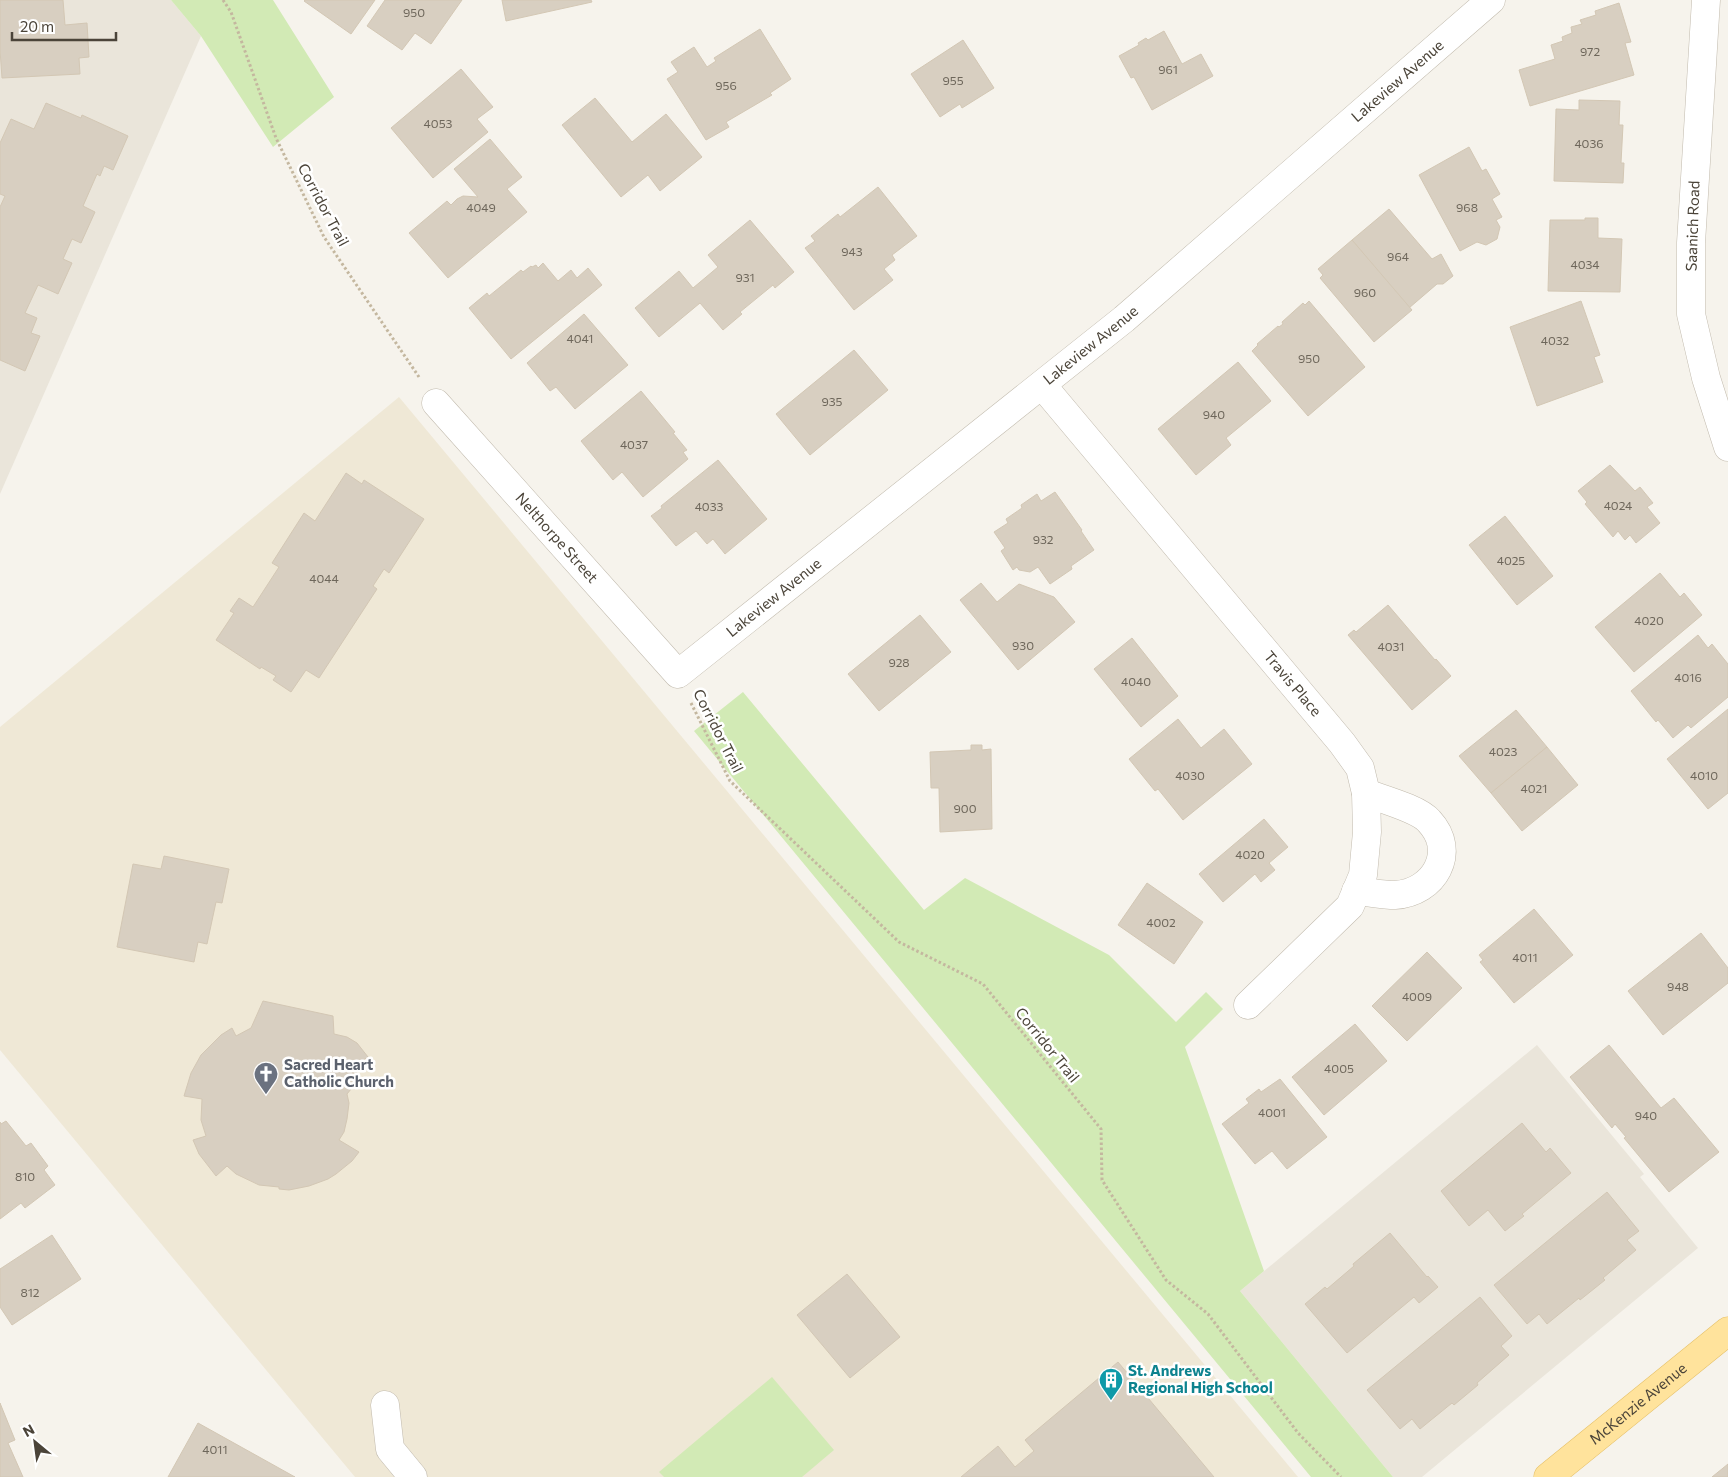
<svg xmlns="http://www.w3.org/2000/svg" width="1728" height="1477" font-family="Commissioner,sans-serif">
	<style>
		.residential { fill: #eae5da }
		.education { fill: #efe8d6 }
		.green { fill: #d2eab5 }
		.building { fill: #d8cfc1; stroke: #d3c7b4 }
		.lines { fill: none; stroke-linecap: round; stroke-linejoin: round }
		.minor-casing { stroke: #c2bbae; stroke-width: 29 }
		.major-casing { stroke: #e6c16a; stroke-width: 29 }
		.path { stroke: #c4b79f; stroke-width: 3; stroke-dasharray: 2.5 2.5; stroke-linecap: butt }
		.minor { stroke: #fff; stroke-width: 28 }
		.major { stroke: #ffe39c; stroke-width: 28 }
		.labels { text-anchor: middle; stroke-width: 5; stroke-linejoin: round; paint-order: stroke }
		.number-label { font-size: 12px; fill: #6e675b }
		.street-label { font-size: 15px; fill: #4b4439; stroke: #fff }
		.worship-label { font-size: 15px; font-weight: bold; fill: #5b616d; stroke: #fff; text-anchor: start }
		.culture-label { font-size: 15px; font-weight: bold; fill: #0d838f; stroke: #fff; text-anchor: start }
	</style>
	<rect width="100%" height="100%" fill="#f6f3ec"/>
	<!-- residential -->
	<g class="residential">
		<path d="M0 0H171L201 36 0 494Z"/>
		<path d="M1537 1045 1644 1174 1640 1177 1698 1248 1422 1477H1393L1240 1291Z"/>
	</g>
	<!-- education -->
	<path class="education" d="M399 397 1298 1477H355L0 1050V727Z"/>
	<!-- green -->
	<g class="green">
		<path d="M171 0H273L334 97 273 147 201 36Z"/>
		<path d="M743 692 924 910 965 878 1109 955 1176 1022 1206 992 1223 1009 1185 1047 1264 1271 1240 1291 1393 1477H1311L694 731Z"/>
		<path d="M772 1377 834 1450 802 1477H664L659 1472Z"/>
	</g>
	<!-- building -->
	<g class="building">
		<path d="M0 0H63L65 25 87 23 89 57 79 58 80 74 2 78 0 50Z"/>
		<path d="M305 0H375L351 34 304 1Z"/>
		<path d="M385 0H462L431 44 415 33 402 50 367 26Z"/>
		<path d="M502 0H591L592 2 506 21Z"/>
		<path d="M1619 3 1631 42 1625 43 1634 75 1530 106 1519 70 1555 59 1551 45 1563 41 1562 37 1572 33 1571 27 1582 24 1580 20 1596 15 1595 11Z"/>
		<path d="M760 29 791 79 770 93 772 95 726 122 729 127 706 140 667 79 678 72 671 62 694 47 707 67 716 61 714 58Z"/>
		<path d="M1164 31 1182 64 1201 54 1213 76 1152 110 1134 77 1131 78 1119 56 1139 45 1138 43 1146 38 1148 40Z"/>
		<path d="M963 40 994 88 962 108 960 104 940 117 911 74Z"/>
		<path d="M461 69 493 107 477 119 488 132 433 178 391 128Z"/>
		<path d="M595 98 632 142 666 114 702 157 660 191 648 175 621 197 562 125Z"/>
		<path d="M1579 100 1620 101 1619 125H1623L1621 163H1624L1623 183 1554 181 1556 109 1579 110Z"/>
		<path d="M46 103 81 118 82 115 128 136 113 170 104 166 100 176 97 174 83 206 95 212 81 243 72 239 63 259 72 263 58 294 38 285 25 313 37 318 31 333 40 336 25 371 0 360V207L5 196 0 194V143L11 119 34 129Z"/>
		<path d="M490 139 522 177 507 189 527 212 448 278 409 233 447 201 451 205 457 199 463 196 478 197 454 169Z"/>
		<path d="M1469 147 1482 171 1486 169 1500 194 1492 199 1502 217 1496 220 1500 227 1497 239 1486 245 1477 242 1460 251 1419 175Z"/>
		<path d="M878 187 917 236 892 255 895 260 884 269 893 280 854 310 805 248 815 241 811 236 838 214 840 217Z"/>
		<path d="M1389 209 1432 259 1441 254 1453 276 1443 284H1437L1409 308 1352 240Z"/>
		<path d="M1585 218H1598V238L1622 239 1620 292 1548 291 1550 220H1585Z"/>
		<path d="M750 220 794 272 775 288 773 285 740 312 742 314 723 330 700 303 659 337 635 308 679 271 693 288 718 267 708 255Z"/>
		<path d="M1352 240 1412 310 1374 342 1320 278 1323 275 1318 269Z"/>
		<path d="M543 263 558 281 571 270 577 278 588 268 602 285 511 359 469 308 487 293 489 296 521 270 523 272 531 266 532 267 536 265 538 268Z"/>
		<path d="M1309 301 1365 367 1308 416 1252 351 1258 345 1257 344 1278 326 1279 327 1283 324 1282 322 1303 303 1305 305Z"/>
		<path d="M1581 301 1600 355 1594 357 1603 382 1537 406 1510 327Z"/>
		<path d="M584 314 628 365 575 409 556 387 550 391 527 363Z"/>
		<path d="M854 350 888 390 810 455 776 414Z"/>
		<path d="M1238 362 1271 401 1226 438 1231 445 1196 475 1158 429Z"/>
		<path d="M641 391 675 432 673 433 687 450 683 452 688 459 643 497 622 472 613 480 581 441Z"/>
		<path d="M718 460 767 519 725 554 713 539 707 544 696 531 676 546 651 516 662 508 661 506Z"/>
		<path d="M1610 465 1635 491 1640 487 1653 503 1647 507 1660 523 1636 543 1630 535 1625 540 1618 531 1613 537 1585 504 1587 502 1578 491Z"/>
		<path d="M346 473 362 484 364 480 424 519 389 573 384 569 373 586 377 589 319 678 306 670 291 692 273 680 276 676 261 667 260 669 216 640 234 613 230 611 239 598 253 607 279 567 272 563 304 513 315 521Z"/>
		<path d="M1055 492 1082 530 1081 531 1094 550 1071 566 1072 569 1050 584 1038 567 1030 572 1019 570 1017 567 1013 570 1001 551 1005 548 994 532 1008 523 1006 519 1022 508 1021 505 1037 494 1041 501Z"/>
		<path d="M1505 516 1553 576 1517 605 1469 545Z"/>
		<path d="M1660 573 1680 597 1684 593 1702 615 1634 672 1595 627Z"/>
		<path d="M981 583 997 602 1019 584 1054 597 1075 622 1018 670 960 600Z"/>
		<path d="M1388 605 1435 660 1436 659 1451 676 1412 710 1348 635 1354 630 1356 632Z"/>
		<path d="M920 615 951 652 879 711 848 674Z"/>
		<path d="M1698 635 1708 648 1712 644 1728 664V697L1691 728 1688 725 1673 738 1658 720 1656 722 1631 691Z"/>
		<path d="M1132 638 1178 696 1141 727 1094 669Z"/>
		<path d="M1728 709V793L1708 809 1667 759Z"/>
		<path d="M1516 710 1547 747 1491 793 1459 756Z"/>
		<path d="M1178 719 1201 748 1224 729 1252 764 1183 820 1158 789 1155 791 1129 759Z"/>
		<path d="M971 745H982V750L991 749 992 829 940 832 939 788H931L930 752 971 750Z"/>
		<path d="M1547 747 1578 785 1522 831 1491 793Z"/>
		<path d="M1264 819 1288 847 1269 863 1275 870 1261 882 1255 874 1223 902 1199 874Z"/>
		<path d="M164 856 229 869 222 903 216 902 207 944 198 942 194 962 117 947 133 864 161 869Z"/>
		<path d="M1147 883 1203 922 1174 964 1118 925Z"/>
		<path d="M1534 909 1573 955 1514 1003 1480 962 1483 960 1479 955Z"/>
		<path d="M1701 933 1728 968V983L1663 1035 1628 991Z"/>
		<path d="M1427 952 1462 988 1407 1041 1372 1006Z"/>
		<path d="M263 1001 333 1016 334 1034 347 1037 357 1043 368 1057 356 1065 357 1077 356 1083 347 1094 349 1103 347 1119 344 1132 339 1140 359 1152 352 1161 336 1174 328 1179 309 1186 289 1190 279 1189V1187L259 1185 236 1174 227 1166 216 1176 199 1154 193 1140 206 1136 201 1120 202 1099 184 1096 191 1073 201 1055 221 1035 232 1028 236 1036 251 1028Z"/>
		<path d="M1355 1024 1387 1061 1324 1115 1292 1077Z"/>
		<path d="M1609 1045 1661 1108 1674 1098 1719 1152 1669 1192 1624 1138 1626 1137 1615 1124 1612 1128 1570 1077Z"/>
		<path d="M1280 1079 1327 1137 1287 1169 1272 1151 1255 1164 1222 1124 1249 1103 1246 1099 1259 1089 1261 1092Z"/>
		<path d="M6 1121 26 1146 31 1143 48 1166 44 1170 55 1185 25 1208 21 1203 0 1219V1122L1 1124Z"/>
		<path d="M1522 1123 1546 1152 1550 1148 1571 1173 1522 1214 1524 1216 1505 1231 1488 1210 1469 1226 1441 1191Z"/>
		<path d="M1607 1192 1639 1231 1627 1240 1636 1250 1603 1278 1605 1280 1580 1300 1579 1298 1547 1324 1539 1314 1527 1324 1494 1285Z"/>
		<path d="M1390 1233 1427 1277 1428 1276 1438 1287 1419 1303 1414 1297 1347 1353 1305 1304 1325 1287 1327 1289 1354 1266 1353 1264Z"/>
		<path d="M52 1235 81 1279 12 1325 0 1307V1269Z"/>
		<path d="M847 1274 900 1337 850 1378 797 1315Z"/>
		<path d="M1480 1297 1512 1336 1501 1346 1509 1355 1477 1383 1478 1385 1454 1405 1452 1403 1420 1429 1412 1419 1400 1429 1367 1390Z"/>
		<path d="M1118 1362 1214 1477H961L998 1446 1015 1467 1034 1451 1025 1440Z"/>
		<path d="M0 1403 15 1440 8 1443 23 1477H0Z"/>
		<path d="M198 1423 295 1477H168Z"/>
		<path d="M1728 1464V1477H1712Z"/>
	</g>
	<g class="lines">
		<defs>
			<g id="minor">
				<path d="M1706 0 1691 243V314L1706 378 1728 447"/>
				<path id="s1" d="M1042 385 1342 743 1360 768 1366 793 1367 832 1363 875 1350 906 1248 1005"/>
				<path id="s2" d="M436 403 678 674 1124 319 1491 0"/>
				<path d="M1356 891C1369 892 1382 895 1395 895 1434 893 1458 852 1429 821 1419 809 1382 799 1366 793"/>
				<path d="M385 1405 390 1449 413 1477"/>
			</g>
			<g id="major">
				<path id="s3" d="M1548 1477 1728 1331"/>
			</g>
		</defs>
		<!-- minor casing -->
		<use href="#minor" class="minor-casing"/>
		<!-- major casing -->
		<use href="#major" class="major-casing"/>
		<!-- path -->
		<g class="path">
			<path d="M223 0 231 12 276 138 324 237 419 377"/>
			<path d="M691 703 730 781 899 942 983 984 1101 1129 1102 1180 1166 1280 1208 1314 1298 1433 1341 1477"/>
		</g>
		<!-- minor -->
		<use href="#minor" class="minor"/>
		<!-- major -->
		<use href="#major" class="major"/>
	</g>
	<!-- icons -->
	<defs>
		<symbol id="church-pin" viewBox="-11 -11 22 30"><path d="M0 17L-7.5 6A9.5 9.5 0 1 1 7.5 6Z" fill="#6b7280" stroke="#fff"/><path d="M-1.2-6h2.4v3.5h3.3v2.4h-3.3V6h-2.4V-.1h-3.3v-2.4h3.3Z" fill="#fff"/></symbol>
		<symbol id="building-pin" viewBox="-11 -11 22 30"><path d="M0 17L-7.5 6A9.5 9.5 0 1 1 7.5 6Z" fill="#0f9aa8" stroke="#fff"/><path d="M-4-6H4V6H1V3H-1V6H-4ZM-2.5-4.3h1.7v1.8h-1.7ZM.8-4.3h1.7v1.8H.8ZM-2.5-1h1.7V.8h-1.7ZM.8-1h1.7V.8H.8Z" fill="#fff"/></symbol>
	</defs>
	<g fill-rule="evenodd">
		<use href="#church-pin" x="252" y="1060" width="28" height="38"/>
		<use href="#building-pin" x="1097" y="1366" width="28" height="38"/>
	</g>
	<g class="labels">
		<!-- number labels -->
		<g class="number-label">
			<text x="414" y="17">950</text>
			<text x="1590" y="56">972</text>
			<text x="1168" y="74">961</text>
			<text x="953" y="85">955</text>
			<text x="726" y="90">956</text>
			<text x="438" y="128">4053</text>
			<text x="1589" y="148">4036</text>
			<text x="481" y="212">4049</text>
			<text x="1467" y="212">968</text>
			<text x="852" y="256">943</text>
			<text x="1398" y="261">964</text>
			<text x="1585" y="269">4034</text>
			<text x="745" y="282">931</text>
			<text x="1365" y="297">960</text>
			<text x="580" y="343">4041</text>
			<text x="1555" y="345">4032</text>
			<text x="1309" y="363">950</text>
			<text x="832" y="406">935</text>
			<text x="1214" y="419">940</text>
			<text x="634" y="449">4037</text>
			<text x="1618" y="510">4024</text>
			<text x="709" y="511">4033</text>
			<text x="1043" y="544">932</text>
			<text x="1511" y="565">4025</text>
			<text x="324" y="583">4044</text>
			<text x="1649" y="625">4020</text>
			<text x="1023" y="650">930</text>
			<text x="1391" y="651">4031</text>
			<text x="899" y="667">928</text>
			<text x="1688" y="682">4016</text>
			<text x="1136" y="686">4040</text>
			<text x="1503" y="756">4023</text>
			<text x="1190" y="780">4030</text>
			<text x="1704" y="780">4010</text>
			<text x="1534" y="793">4021</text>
			<text x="965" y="813">900</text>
			<text x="1250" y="859">4020</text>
			<text x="1161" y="927">4002</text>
			<text x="1525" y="962">4011</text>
			<text x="1678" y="991">948</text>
			<text x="1417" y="1001">4009</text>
			<text x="1339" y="1073">4005</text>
			<text x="1272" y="1117">4001</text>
			<text x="1646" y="1120">940</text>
			<text x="25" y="1181">810</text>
			<text x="30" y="1297">812</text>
			<text x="215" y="1454">4011</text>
		</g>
		<!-- street labels -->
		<g class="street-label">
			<text dy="5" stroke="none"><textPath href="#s2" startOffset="1296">Lakeview Avenue</textPath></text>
			<text transform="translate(323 205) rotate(62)" y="5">Corridor Trail</text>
			<text transform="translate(1693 226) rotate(-88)" y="5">Saanich Road</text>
			<text dy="5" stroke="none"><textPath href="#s2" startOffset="891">Lakeview Avenue</textPath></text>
			<text dy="5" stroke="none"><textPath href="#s2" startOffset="181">Nelthorpe Street</textPath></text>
			<text dy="5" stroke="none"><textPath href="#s2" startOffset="486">Lakeview Avenue</textPath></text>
			<text dy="5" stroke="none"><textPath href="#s1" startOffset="390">Travis Place</textPath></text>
			<text transform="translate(718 731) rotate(63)" y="5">Corridor Trail</text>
			<text transform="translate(1047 1045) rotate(51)" y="5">Corridor Trail</text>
			<text dy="5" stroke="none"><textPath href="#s3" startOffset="116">McKenzie Avenue</textPath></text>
		</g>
		<!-- worship labels -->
		<g class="worship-label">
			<text x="284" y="1070">Sacred Heart<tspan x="284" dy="17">Catholic Church</tspan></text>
		</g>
		<!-- culture labels -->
		<g class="culture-label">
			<text x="1128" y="1376">St. Andrews<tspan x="1128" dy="17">Regional High School</tspan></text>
		</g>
	</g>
	<!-- north arrow -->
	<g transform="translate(35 1442) rotate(331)" stroke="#ffffff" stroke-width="4" paint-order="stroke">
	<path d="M0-4L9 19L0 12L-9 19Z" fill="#4b4439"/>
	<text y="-8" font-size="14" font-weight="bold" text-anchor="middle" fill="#4b4439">N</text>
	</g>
	<!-- scale -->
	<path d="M12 32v8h104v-8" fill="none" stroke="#4b4439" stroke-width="2.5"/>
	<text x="20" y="32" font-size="15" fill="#4b4439" stroke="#ffffff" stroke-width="4" paint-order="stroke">20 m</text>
</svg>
